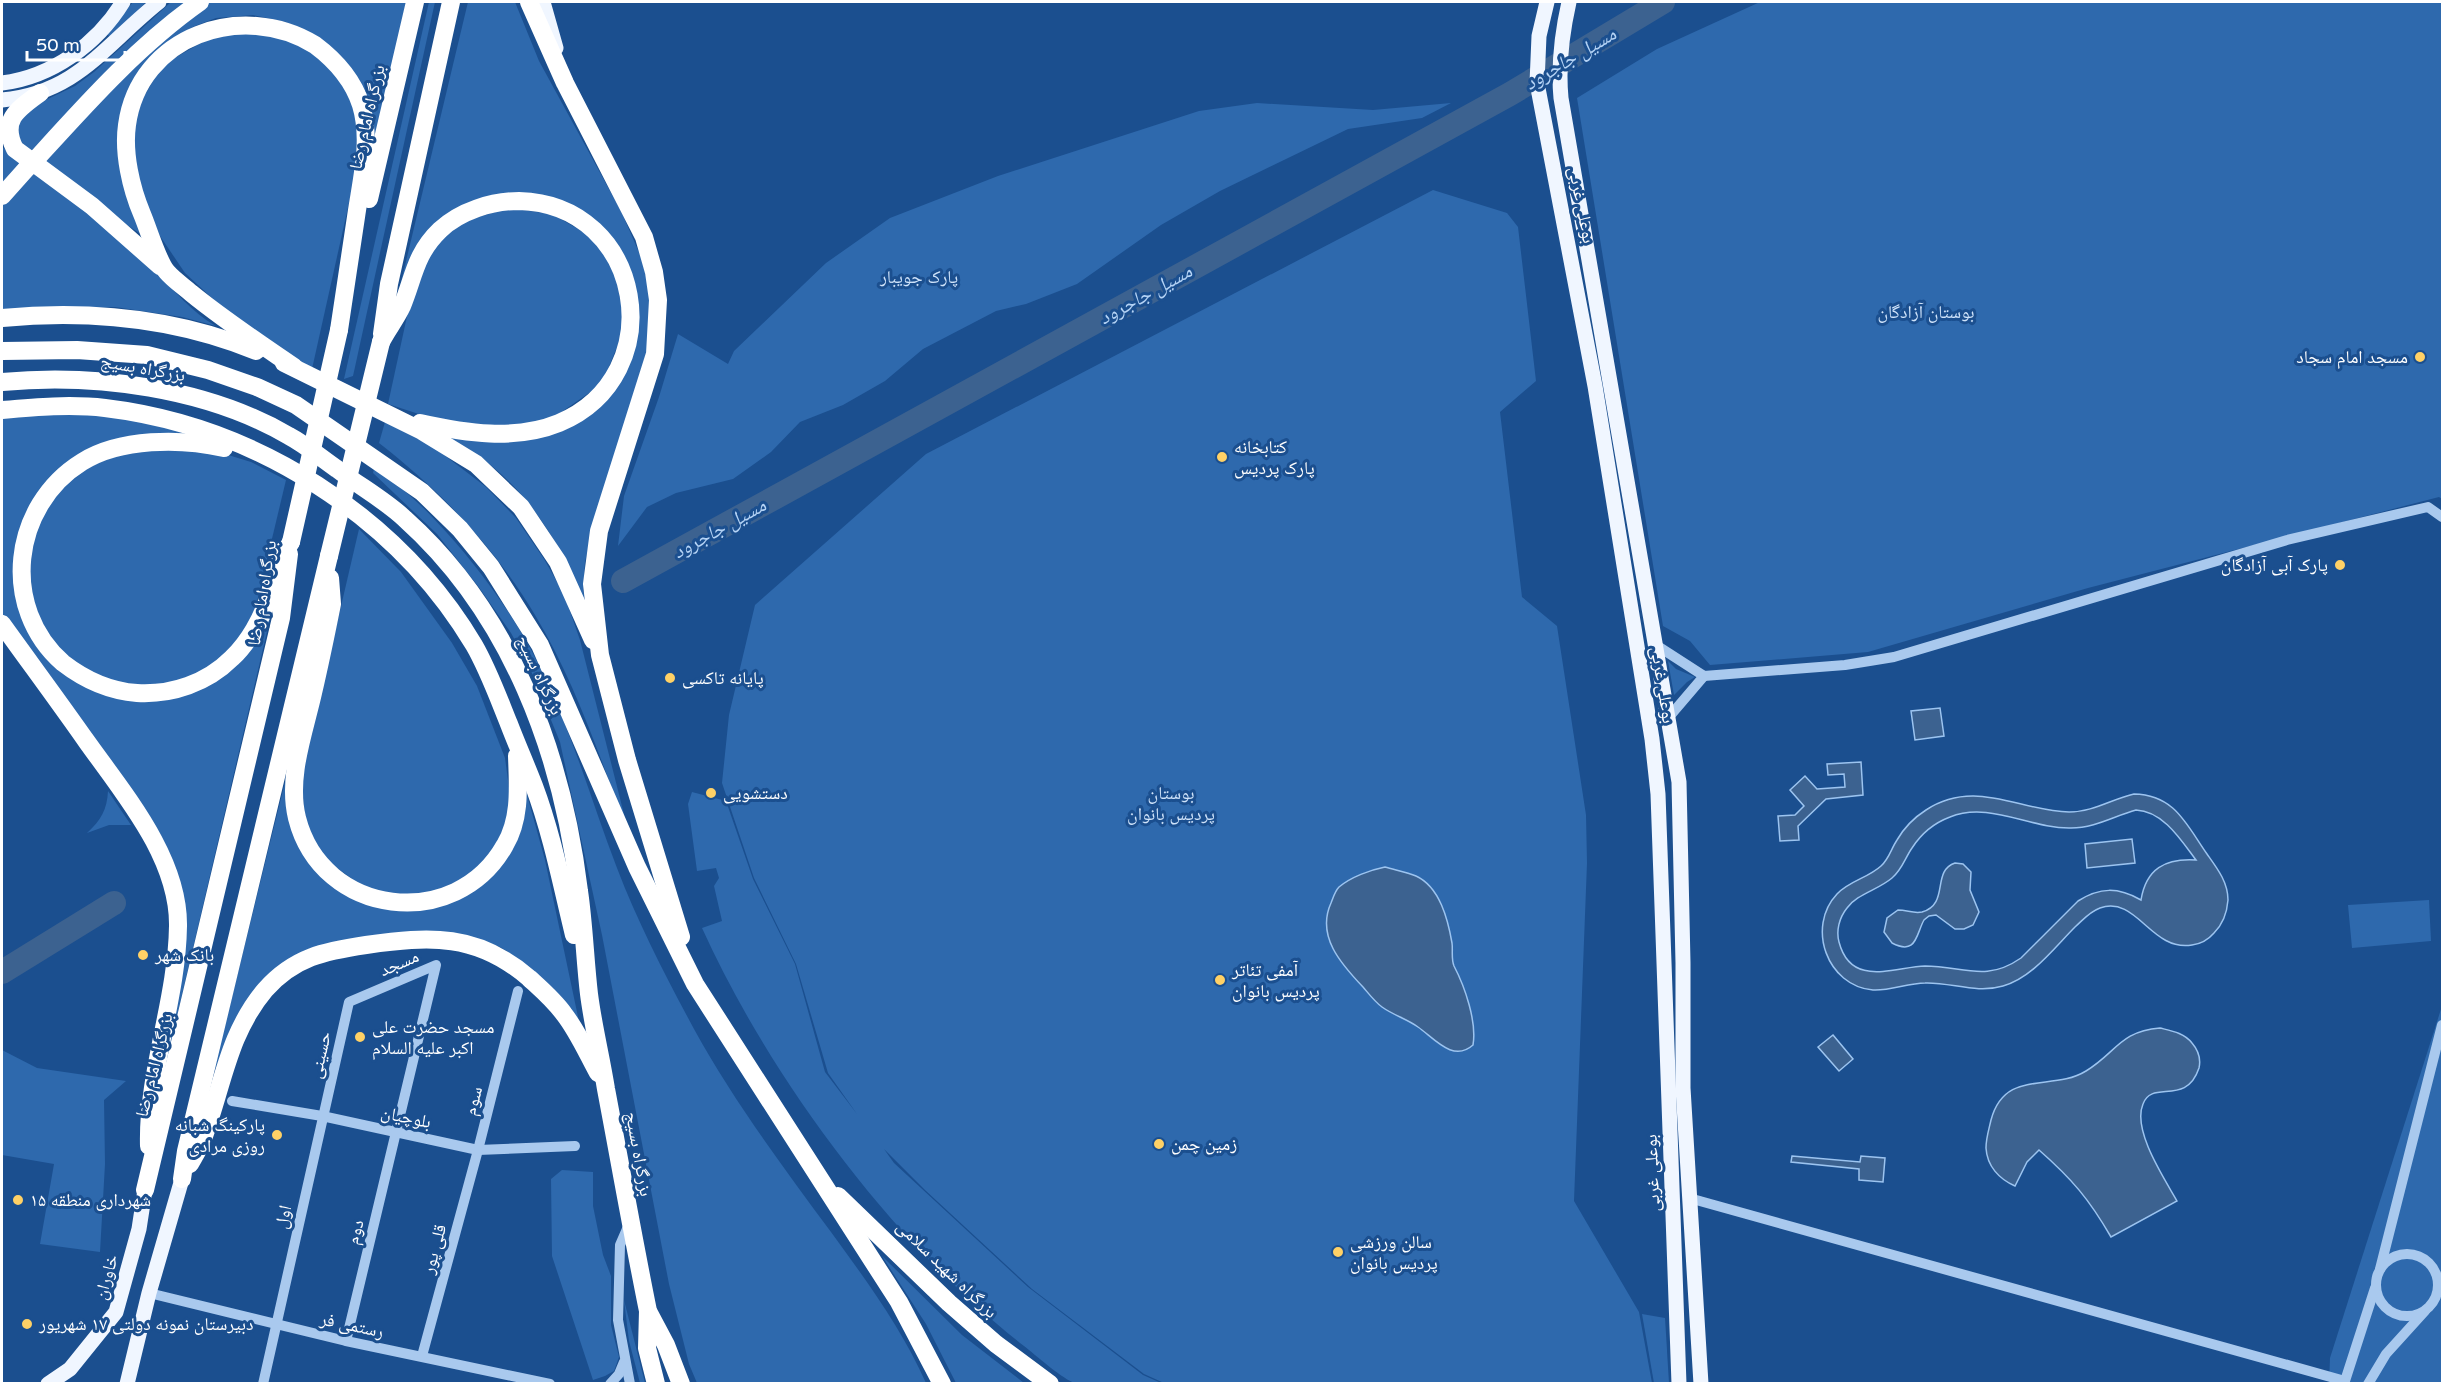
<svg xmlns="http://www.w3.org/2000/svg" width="2444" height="1385" font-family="'Varela Round','Noto Naskh Arabic',sans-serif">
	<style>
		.green { fill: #2e69ad }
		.water { fill: #3c6290; stroke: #9cc4f0; stroke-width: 1.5; fill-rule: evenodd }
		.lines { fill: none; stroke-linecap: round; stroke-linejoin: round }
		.river { stroke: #3c6290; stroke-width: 24 }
		.minor { stroke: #a9c9ee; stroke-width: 10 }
		.major { stroke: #f0f6ff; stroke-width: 15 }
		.highway { stroke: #fff; stroke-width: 18 }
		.highway-bridge { stroke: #fff; stroke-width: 18 }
		.poi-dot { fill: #ffd166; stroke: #1b4f8f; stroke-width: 2 }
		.labels { text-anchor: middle; stroke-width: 6; stroke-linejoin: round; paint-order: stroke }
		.street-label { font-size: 18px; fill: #fff; stroke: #1b4f8f }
		.park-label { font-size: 18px; fill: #cfe3fa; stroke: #1b4f8f }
		.poi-label { font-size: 18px; fill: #fff; stroke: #1b4f8f; text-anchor: start }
		.water-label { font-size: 20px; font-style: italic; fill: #b5d3f5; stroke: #1b4f8f }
	</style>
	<rect width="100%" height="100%" fill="#1b4f8f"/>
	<!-- green -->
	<g class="green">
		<path d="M133 2H146L111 38 107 34Z"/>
		<path d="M171 2H191L31 157 24 152 14 128 31 107 75 86 94 72Z"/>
		<path d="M210 2H406L375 140 372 130 317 37 286 22 253 15 216 18 195 26 176 37 167 44 127 102 144 236 119 220 42 161C94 105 149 48 210 2Z"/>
		<path d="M429 2H435L353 376 344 379Z"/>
		<path d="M468 2H515L539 61 621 211 641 257 648 283 651 337 593 526 585 562 583 590 586 606C561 544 527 487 470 450 458 442 445 437 433 431L489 440 605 400 620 382 638 328 637 299 562 204 454 213 397 299Z"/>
		<path d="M1760 2H2442V499L2439 497 2088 588 1868 652 1710 665 1690 641 1663 626 1577 98 1657 49Z"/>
		<path d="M226 29 293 37 341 79 358 118 355 176 312 369 241 325 185 273 160 236 140 190 132 138 137 109 162 65Z"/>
		<path d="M1257 103 1373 110 1451 103 1422 118 1348 129 1220 191 1161 225 1077 284 1026 304 996 311 923 349 885 381 843 405 800 422 771 452 733 479 676 493 647 507 618 546 624 496 659 397 678 334 728 364 734 351 826 263 890 218 998 176 1199 111Z"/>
		<path d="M2 147 25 163 2 189Z"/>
		<path d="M33 170C76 201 115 236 154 271 175 290 191 312 216 326L182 317 115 307 2 311V204Z"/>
		<path d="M1433 190 1507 213 1518 227 1536 381 1500 412 1522 597 1557 626 1586 815 1587 863 1574 1201 1639 1312 1652 1383H1164L1144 1374 1032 1289 925 1190 884 1149 894 1163 1028 1287 1143 1375 1161 1383C1140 1383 1119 1383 1098 1383 1091 1383 1081 1385 1075 1383 1065 1381 1033 1353 1024 1346 893 1244 770 1078 702 928L722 921 714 886 719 878 716 868 697 871 688 804 692 792 726 801 753 879 795 964 825 1072 857 1114 828 1073 796 964 754 878 722 783 729 715 755 605 926 454Z"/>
		<path d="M507 208 552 214 592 237 615 269 625 327 602 384 547 422 486 427 428 417 388 404 414 284 431 250 461 223Z"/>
		<path d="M102 413 200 436 118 443 22 523 14 557 13 572 17 598 67 675 190 692 273 606 164 1072 183 902 33 657 2 614V415Z"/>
		<path d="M385 422 435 448 486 487 516 518 544 559 564 594 580 640 629 834C601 761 576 683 535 615 496 549 441 491 379 443Z"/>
		<path d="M162 448 225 454 251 462 286 480 255 610 247 629 220 660 188 680 150 687 106 681 62 654 37 620 25 561 48 500 92 465 123 454Z"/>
		<path d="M375 465C395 483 417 500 435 520 462 548 487 580 509 613 561 691 584 782 617 868 638 923 666 977 694 1029 733 1100 783 1167 831 1232 866 1280 902 1329 926 1383H697L689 1364 669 1284 602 935 560 742 529 666 511 633 478 586 437 534 373 473Z"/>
		<path d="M359 529 401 572 452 643 477 686 505 758 511 802 500 841 476 873 423 896 369 891 326 860 306 825 301 778Z"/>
		<path d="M1668 661 1676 669 1695 677 1687 682 1674 695Z"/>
		<path d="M304 705 291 813 356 898 470 893C493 878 514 854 522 827 526 814 524 798 524 784L545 860 581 1031C557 1003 528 958 493 944L313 947 232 1030 213 1074Z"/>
		<path d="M108 791 131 825H109L87 833C101 820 107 810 108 791Z"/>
		<path d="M2429 900 2431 941 2352 948 2348 905Z"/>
		<path d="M2442 1006V1383L2329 1384 2330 1358Z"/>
		<path d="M2 1050 37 1068 126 1081 104 1100 105 1164 100 1252 40 1244 54 1164 2 1155Z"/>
		<path d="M562 1170 593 1172V1206L603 1255 611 1276V1325L619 1357 614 1371 605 1376 593 1380 552 1256 551 1179Z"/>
		<path d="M882 1256 962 1335 1024 1383H956L926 1324Z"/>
		<path d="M624 1300 645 1383H640L629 1341Z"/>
		<path d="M1642 1314 1665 1318 1669 1383H1654Z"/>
	</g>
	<!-- water -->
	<g class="water">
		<path d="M1940 708 1944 736 1915 740 1911 711Z"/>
		<path d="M1861 762 1863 795 1826 799 1798 826 1799 840 1780 841 1778 816 1795 815 1804 806 1790 790 1805 776 1817 789 1845 787 1844 774 1828 775 1827 764Z"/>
		<path d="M2134 794C2175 795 2186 824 2207 854 2217 868 2228 882 2228 900 2227 913 2223 924 2214 933 2208 940 2200 944 2192 945 2151 952 2137 895 2100 908 2089 912 2083 920 2075 927 2054 948 2032 978 2003 986 1976 994 1951 982 1925 983 1908 983 1890 991 1873 990 1827 986 1806 927 1837 894 1849 881 1868 878 1881 866 1889 859 1891 849 1897 840 1904 828 1915 817 1926 810 1975 778 2019 811 2069 812 2093 812 2112 799 2134 794ZM2136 810C2163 811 2181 840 2196 860 2165 858 2146 869 2141 900 2118 887 2100 887 2078 901L2021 958C1985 983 1963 966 1925 966 1894 967 1851 988 1839 942 1836 931 1839 918 1847 908 1857 894 1878 890 1892 878 1902 870 1905 858 1912 848 1921 834 1934 823 1950 817 1989 801 2031 829 2071 828 2095 828 2114 816 2136 810Z"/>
		<path d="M2132 839 2135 863 2087 868 2085 844Z"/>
		<path d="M1955 863 1963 864 1971 872 1970 890 1979 912 1973 925 1964 929H1955L1936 915 1929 916 1924 920C1916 934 1917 956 1892 943L1884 932 1887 918 1898 910C1907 910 1914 914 1922 912 1950 904 1931 871 1955 863Z"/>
		<path d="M1385 867C1395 870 1407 872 1416 876 1440 887 1448 920 1452 943 1453 950 1451 959 1454 966 1465 987 1477 1022 1473 1045 1453 1063 1434 1038 1418 1027 1407 1019 1393 1015 1382 1007 1375 1002 1369 994 1363 987 1341 964 1316 936 1331 903 1333 898 1335 891 1339 887 1351 877 1370 870 1385 867Z"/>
		<path d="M2160 1028C2172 1031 2184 1033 2192 1043 2198 1050 2201 1059 2199 1068 2186 1107 2152 1079 2143 1104 2132 1130 2164 1178 2177 1201L2111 1237C2089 1199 2072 1179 2039 1150L2027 1162 2015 1186C1999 1179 1987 1166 1986 1148 1986 1138 1989 1129 1991 1120 2005 1068 2052 1092 2086 1071 2116 1053 2120 1031 2160 1028Z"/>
		<path d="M1833 1035 1853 1059 1839 1071 1818 1047Z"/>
		<path d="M1792 1156 1860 1162 1861 1156 1885 1158 1883 1182 1859 1180V1169L1791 1162Z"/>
	</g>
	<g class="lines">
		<!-- river -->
		<g class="river">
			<path d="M623 581 1510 94 1663 2"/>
			<path d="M2 972 114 903"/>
		</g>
		<!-- minor -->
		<g class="minor">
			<path d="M1656 645 1704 676 1845 665 1894 657 2287 540 2428 507 2442 517"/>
			<path d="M1669 717 1704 676"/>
			<path d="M232 1101 322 1116 478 1150 575 1146"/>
			<path d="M1689 1198 2345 1381"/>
			<path d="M630 1222 620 1245 618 1320 630 1384"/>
			<circle cx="2407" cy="1285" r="31"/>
			<path d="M2380 1269 2442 1025"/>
			<path d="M149 1293 346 1341 550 1384"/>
			<path d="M422 1356 478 1150 518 991"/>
			<path d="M263 1384 349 1002 436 965 346 1341"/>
			<path d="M610 1384 619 1374 624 1362"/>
			<path d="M2344 1384 2375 1288"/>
			<path d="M2368 1384 2386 1354 2425 1311"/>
		</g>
		<!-- major -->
		<g class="major">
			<path d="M543 2 556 48"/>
			<path d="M1547 2 1539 36 1537 83 1595 386 1652 739 1658 794 1679 1384"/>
			<path d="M1569 2C1562 33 1558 66 1561 98L1679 782 1683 963V1088L1701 1384"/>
			<path d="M2 83C52 77 97 44 123 2"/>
			<path d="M2 100C77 93 105 45 159 2"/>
			<path d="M48 1384 70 1369 116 1312 139 1229 145 1190"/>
			<path d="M127 1384 149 1293 182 1179"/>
		</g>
		<!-- highway -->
		<g class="highway">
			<path d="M529 2 565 83 644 237 654 272 658 300 655 354 599 531 592 584 600 655 627 760 681 937"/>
			<path d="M40 93C18 109 0 120 15 149L92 206 160 266"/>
			<path d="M38 157C88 102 139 45 200 2"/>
			<path d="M2 196 27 168"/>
			<path d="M369 199 415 2"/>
			<path d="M2 318C88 310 175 318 256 351"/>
			<path d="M382 334 389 284 451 2"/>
			<path d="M381 342C387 330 396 319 402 306 414 277 415 254 440 230 460 211 492 201 519 201 644 204 673 375 559 423 515 441 465 433 420 423"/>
			<path d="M2 351 77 350 147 355 208 370 257 387 296 405 422 492 460 529 491 567 540 645 637 867 695 984 899 1302 942 1384"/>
			<path d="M284 363 422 431 476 464 521 507 558 562 593 640"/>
			<path d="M294 367C259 343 224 320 191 293 183 286 174 280 167 272 158 262 148 228 142 214 131 188 123 153 127 125 139 36 242 0 315 45 335 60 353 80 361 105 372 141 361 181 356 217 350 255 345 292 339 330"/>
			<path d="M2 382C95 373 207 388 289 436 306 445 321 458 337 469 359 486 385 500 405 519 511 614 562 753 579 891 584 925 585 960 589 994 593 1026 601 1057 606 1089 620 1163 633 1237 648 1311L647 1348 656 1384"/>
			<path d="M2 410C36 407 71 404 105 408 255 426 397 516 474 645 488 669 498 697 509 724 517 745 526 765 534 786 552 834 562 886 574 935"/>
			<path d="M224 448C181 438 120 438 82 462 11 506 0 608 63 663 85 680 109 691 137 693 172 695 207 683 232 658 249 642 262 618 269 596 272 588 272 578 275 570 279 560 286 551 291 542"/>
			<path d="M330 578 332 604C326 634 320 663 313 693 304 733 287 777 297 818 322 917 456 933 505 845 521 818 518 786 517 756"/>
			<path d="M2 624C30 663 59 702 87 742 124 794 179 858 178 926 177 1000 147 1072 149 1146"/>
			<path d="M190 1164C195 1155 201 1146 204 1136 223 1085 228 1034 265 990 294 957 325 951 366 945 430 936 477 933 529 978 541 989 554 1000 564 1014 578 1032 587 1053 598 1073"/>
			<path d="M182 1179 186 1151 329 556"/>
			<path d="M145 1190 281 618 289 554"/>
			<path d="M838 1196 949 1303 996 1344 1050 1384"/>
			<path d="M649 1313 666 1345 681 1384"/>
		</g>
		<!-- highway-bridge -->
		<g class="highway-bridge">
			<path d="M27 168 38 157"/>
			<path d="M291 542 339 330"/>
			<path d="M329 556 381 342"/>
		</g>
	</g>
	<!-- markers -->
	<g class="poi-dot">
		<circle cx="2420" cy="357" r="6"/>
		<circle cx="1222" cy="457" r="6"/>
		<circle cx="2340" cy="565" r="6"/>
		<circle cx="670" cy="678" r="6"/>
		<circle cx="711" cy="793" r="6"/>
		<circle cx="143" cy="955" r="6"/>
		<circle cx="1220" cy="980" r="6"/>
		<circle cx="360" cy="1037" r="6"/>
		<circle cx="277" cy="1135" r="6"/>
		<circle cx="1159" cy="1144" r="6"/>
		<circle cx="18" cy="1200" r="6"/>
		<circle cx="1338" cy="1252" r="6"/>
		<circle cx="27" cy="1324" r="6"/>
	</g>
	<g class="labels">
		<!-- street labels -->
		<g class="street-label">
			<text transform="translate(367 117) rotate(-77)" y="6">بزرگراه امام رضا</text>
			<text transform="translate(1582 205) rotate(79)" y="6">بوعلی غربی</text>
			<text transform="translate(143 368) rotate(10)" y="6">بزرگراه بسیج</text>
			<text transform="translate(262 593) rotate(-81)" y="6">بزرگراه امام رضا</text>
			<text transform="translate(540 675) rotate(65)" y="6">بزرگراه بسیج</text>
			<text transform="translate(1663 685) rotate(81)" y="6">بوعلی غربی</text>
			<text transform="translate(399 963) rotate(-23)" y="6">مسجد</text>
			<text transform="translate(320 1055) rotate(-77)" y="6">حسینی</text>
			<text transform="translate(154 1065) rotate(-76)" y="6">بزرگراه امام رضا</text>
			<text transform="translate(473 1101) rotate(-76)" y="6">سوم</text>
			<text transform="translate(406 1117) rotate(12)" y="6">بلوچیان</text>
			<text transform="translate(639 1154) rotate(80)" y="6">بزرگراه بسیج</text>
			<text transform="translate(1652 1173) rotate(-92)" y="6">بوعلی غربی</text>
			<text transform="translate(283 1217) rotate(-77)" y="6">اول</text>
			<text transform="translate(355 1232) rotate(-76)" y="6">دوم</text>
			<text transform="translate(434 1249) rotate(-75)" y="6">قلی پور</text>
			<text transform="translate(947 1269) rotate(44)" y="6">بزرگراه شهید سلامی</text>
			<text transform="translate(106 1277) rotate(-74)" y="6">خاوران</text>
			<text transform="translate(352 1325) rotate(12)" y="6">رستمی فر</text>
		</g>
		<!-- park labels -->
		<g class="park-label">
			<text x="919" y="283">پارک جویبار</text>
			<text x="1926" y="318">بوستان آزادگان</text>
			<text x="1171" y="799">بوستان<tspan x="1171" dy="21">پردیس بانوان</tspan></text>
		</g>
		<!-- poi labels -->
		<g class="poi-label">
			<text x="2408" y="363" text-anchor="end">مسجد امام سجاد</text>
			<text x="1234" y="453">کتابخانه<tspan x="1234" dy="21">پارک پردیس</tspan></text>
			<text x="2328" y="571" text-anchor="end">پارک آبی آزادگان</text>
			<text x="682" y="684">پایانه تاکسی</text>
			<text x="723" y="799">دستشویی</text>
			<text x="155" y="961">بانک شهر</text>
			<text x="1232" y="976">آمفی تئاتر<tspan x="1232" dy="21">پردیس بانوان</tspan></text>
			<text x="372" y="1033">مسجد حضرت علی<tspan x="372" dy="21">اکبر علیه السلام</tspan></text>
			<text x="265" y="1131" text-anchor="end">پارکینگ شبانه<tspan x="265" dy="21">روزی مرادی</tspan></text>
			<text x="1171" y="1150">زمین چمن</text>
			<text x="30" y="1206">شهرداری منطقه ۱۵</text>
			<text x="1350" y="1248">سالن ورزشی<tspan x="1350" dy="21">پردیس بانوان</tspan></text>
			<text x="39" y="1330">دبیرستان نمونه دولتی ۱۷ شهریور</text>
		</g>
		<!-- water labels -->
		<g class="water-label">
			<text transform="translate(1570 58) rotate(-31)" y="7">مسیل جاجرود</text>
			<text transform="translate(1145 294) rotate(-29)" y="7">مسیل جاجرود</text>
			<text transform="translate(719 528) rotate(-29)" y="7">مسیل جاجرود</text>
		</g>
	</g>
	<!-- border -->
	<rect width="2444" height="1385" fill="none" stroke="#ffffff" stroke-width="6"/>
	<!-- scale -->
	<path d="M27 51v9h98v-9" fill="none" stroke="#ffffff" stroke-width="3"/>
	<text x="36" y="51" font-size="18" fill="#ffffff" stroke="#1b4f8f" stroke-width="4.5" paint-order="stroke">50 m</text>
</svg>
